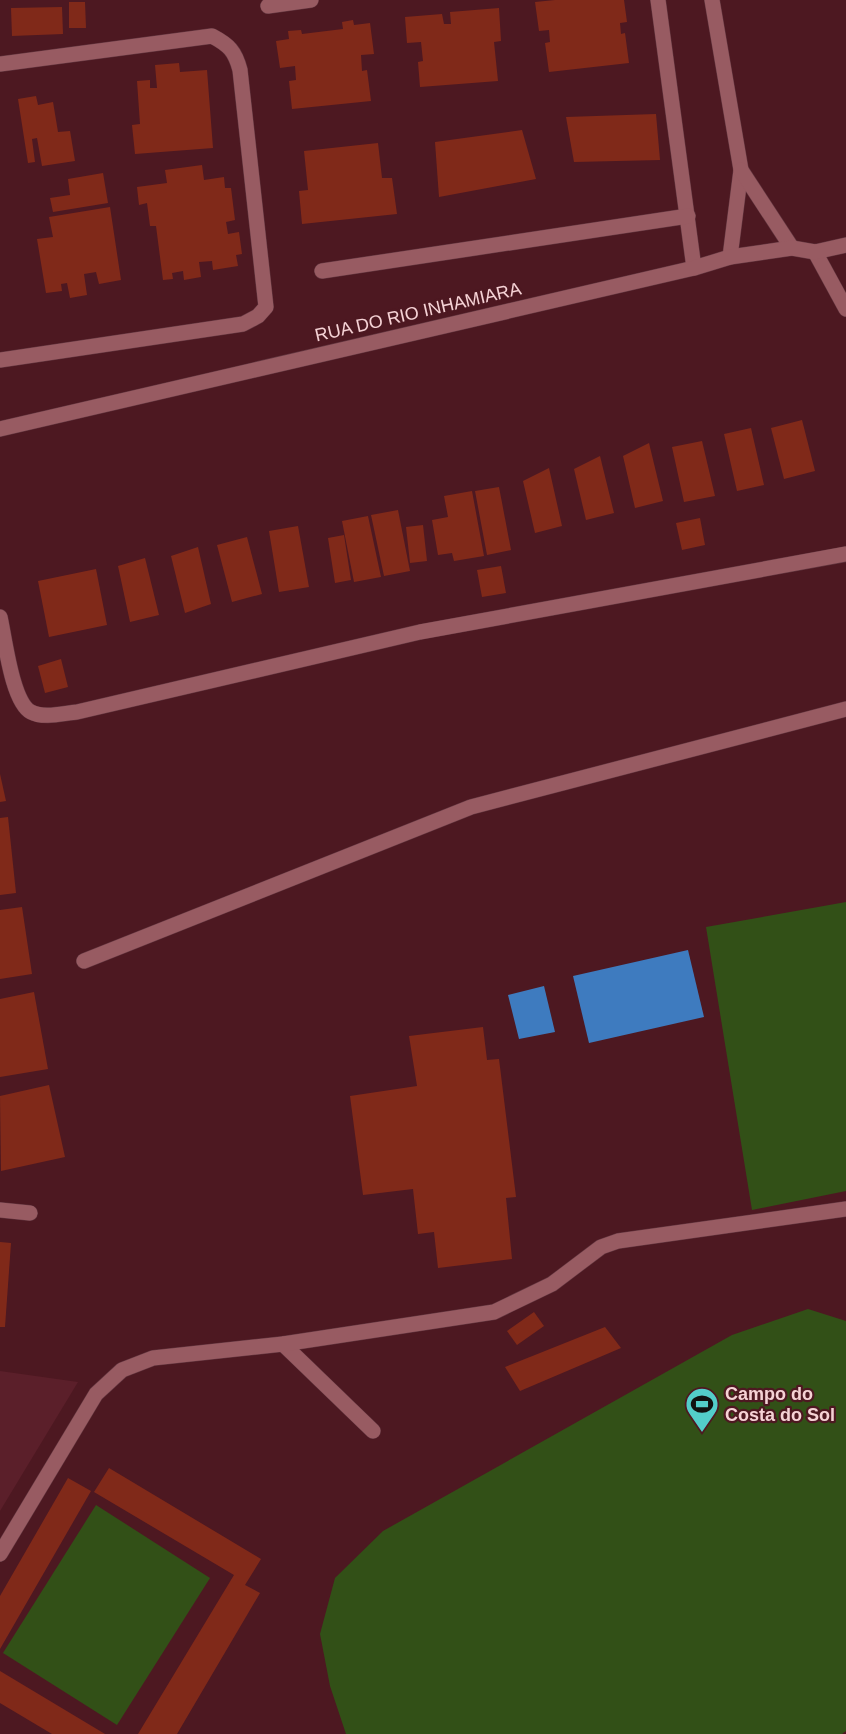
<svg xmlns="http://www.w3.org/2000/svg" width="846" height="1734" font-family="Arial,sans-serif">
	<style>
		.built { fill: #5b1f2a }
		.green { fill: #325017 }
		.water { fill: #3e7bbf }
		.building { fill: #802919 }
		.lines { fill: none; stroke-linecap: round; stroke-linejoin: round }
		.minor-casing { stroke: #633740; stroke-width: 16 }
		.minor { stroke: #985b62; stroke-width: 15 }
		.labels { text-anchor: middle; stroke-width: 4.5; stroke-linejoin: round; paint-order: stroke }
		.street-label { font-size: 18px; fill: #f5d2d5; stroke: #4d1821 }
		.poi-label { font-size: 18px; font-weight: bold; fill: #f5d2d5; stroke: #4d1821; text-anchor: start }
	</style>
	<rect width="100%" height="100%" fill="#4d1821"/>
	<!-- built -->
	<path class="built" d="M0 1371 78 1382 0 1511Z"/>
	<!-- green -->
	<g class="green">
		<path d="M846 902V1191L752 1210 706 927Z"/>
		<path d="M808 1309 846 1321V1731L842 1734H346L330 1686 320 1634 335 1578 383 1531 732 1335Z"/>
		<path d="M96 1505 210 1578 117 1725 3 1653Z"/>
	</g>
	<!-- water -->
	<g class="water">
		<path d="M688 950 704 1017 589 1043 573 976Z"/>
		<path d="M544 986 555 1032 519 1039 508 995Z"/>
	</g>
	<!-- building -->
	<g class="building">
		<path d="M555 0H624L627 22 620 23 621 34 625 33 629 63 549 72 545 43 550 42 549 30 539 31 535 2Z"/>
		<path d="M69 2H85L86 28H69Z"/>
		<path d="M62 7 63 34 12 36 11 8Z"/>
		<path d="M499 8 501 41 494 42 498 81 420 87 418 62 423 61 421 42 407 43 405 17 442 14 444 24H451L450 12Z"/>
		<path d="M353 20 354 25 370 23 374 54 361 55 362 71 367 70 371 101 292 109 289 81 296 80 295 66 280 68 276 41 289 39 288 31 301 30 302 34 343 29 342 22Z"/>
		<path d="M179 63 180 72 207 70 213 148 135 154 132 125 140 124 137 81 150 80V88H157L155 65Z"/>
		<path d="M36 96 38 105 53 102 58 132 70 131 75 161 42 166 37 138 32 139 35 162 28 163 18 99Z"/>
		<path d="M656 114 660 160 574 162 566 117Z"/>
		<path d="M522 130 536 179 439 197 435 142Z"/>
		<path d="M378 143 382 178H392L397 214 302 224 299 191 308 190 304 151Z"/>
		<path d="M202 165 204 180 224 177 225 188H231L235 220 226 222 228 234 239 232 242 254 236 255 238 266 213 270 212 261 199 262 201 277 184 280 183 271 172 273 173 279 163 280 156 226H150L147 203 139 205 137 187 167 183 165 170Z"/>
		<path d="M103 173 108 203 53 212 50 198 70 195 68 179Z"/>
		<path d="M110 207 121 280 99 284 96 272 84 274 87 295 70 298 67 283 61 284 62 291 46 293 37 239 53 237 49 217Z"/>
		<path d="M802 420 815 471 784 479 771 428Z"/>
		<path d="M751 428 764 485 737 491 724 434Z"/>
		<path d="M702 441 715 496 684 502 672 447Z"/>
		<path d="M649 443 663 501 635 508 623 456Z"/>
		<path d="M600 456 614 513 586 520 574 469Z"/>
		<path d="M549 468 562 526 535 533 523 481Z"/>
		<path d="M499 487 511 550 487 555 475 491Z"/>
		<path d="M472 491 484 556 454 561 452 553 438 555 432 520 448 517 444 496Z"/>
		<path d="M398 510 410 571 384 576 371 515Z"/>
		<path d="M368 516 381 577 354 582 342 521Z"/>
		<path d="M700 518 705 545 682 550 676 523Z"/>
		<path d="M423 525 427 561 410 563 406 527Z"/>
		<path d="M298 526 309 587 279 592 269 531Z"/>
		<path d="M344 535 351 580 335 583 328 538Z"/>
		<path d="M247 537 262 594 232 602 217 545Z"/>
		<path d="M198 547 211 604 185 613 171 556Z"/>
		<path d="M145 558 159 615 130 622 118 566Z"/>
		<path d="M501 566 506 593 482 597 477 570Z"/>
		<path d="M96 569 107 625 49 637 38 581Z"/>
		<path d="M61 659 68 687 45 693 38 666Z"/>
		<path d="M0 774 6 801 0 802Z"/>
		<path d="M8 817 16 893 0 895V818Z"/>
		<path d="M22 907 32 974 0 979V910Z"/>
		<path d="M34 992 48 1069 0 1077V999Z"/>
		<path d="M483 1027 487 1060 499 1059 516 1197 506 1198 512 1259 438 1268 434 1232 418 1234 413 1189 363 1195 350 1096 417 1086 409 1036Z"/>
		<path d="M49 1085 65 1157 1 1171 0 1096Z"/>
		<path d="M0 1242 11 1243 5 1327H0Z"/>
		<path d="M534 1312 544 1326 517 1345 507 1331Z"/>
		<path d="M605 1327 621 1348 520 1391 505 1367Z"/>
		<path d="M109 1468 261 1559 245 1585 260 1593 177 1734H138L234 1575 94 1492Z"/>
		<path d="M68 1478 91 1491 0 1649V1596Z"/>
		<path d="M0 1671 105 1734H52L0 1703Z"/>
	</g>
	<g class="lines">
		<defs>
			<g id="minor">
				<path d="M658 0 694 268"/>
				<path d="M712 0 741 170 730 257"/>
				<path d="M268 6 311 0"/>
				<path d="M0 64 212 36C229 45 235 51 240 70L266 307 258 316 243 324 0 360"/>
				<path d="M741 170 792 248"/>
				<path d="M815 252 846 309"/>
				<path d="M322 271 688 216"/>
				<path d="M0 429 694 268 730 257 792 248 815 252 846 245"/>
				<path d="M0 617C5 639 12 702 31 712 44 719 64 713 77 712L420 632 846 554"/>
				<path d="M84 961 471 807 846 709"/>
				<path d="M0 1210 30 1213"/>
				<path d="M283 1344 373 1431"/>
				<path d="M0 1554 96 1394 122 1370 153 1358 283 1344 494 1312 552 1284 601 1247 618 1241 846 1209"/>
			</g>
		</defs>
		<!-- minor casing -->
		<use href="#minor" class="minor-casing"/>
		<!-- minor -->
		<use href="#minor" class="minor"/>
	</g>
	<!-- icons -->
	<defs>
		<symbol id="stadium-pin" viewBox="-11 -11 22 30"><path d="M0 17L-7.5 6A9.5 9.5 0 1 1 7.5 6Z" fill="#53cdca" stroke="#4d1821"/><path d="M0-5a6.5 5 0 1 0 0 10a6.5 5 0 1 0 0-10ZM-3.5-1.8h7v3.6h-7Z" fill="#111"/></symbol>
	</defs>
	<g fill-rule="evenodd">
		<use href="#stadium-pin" x="683" y="1385" width="38" height="52"/>
	</g>
	<g class="labels">
		<!-- street labels -->
		<g class="street-label">
			<text transform="translate(418 312) rotate(-13)" y="6">RUA DO RIO INHAMIARA</text>
		</g>
		<!-- poi labels -->
		<g class="poi-label">
			<text x="725" y="1400">Campo do<tspan x="725" dy="21">Costa do Sol</tspan></text>
		</g>
	</g>
</svg>
